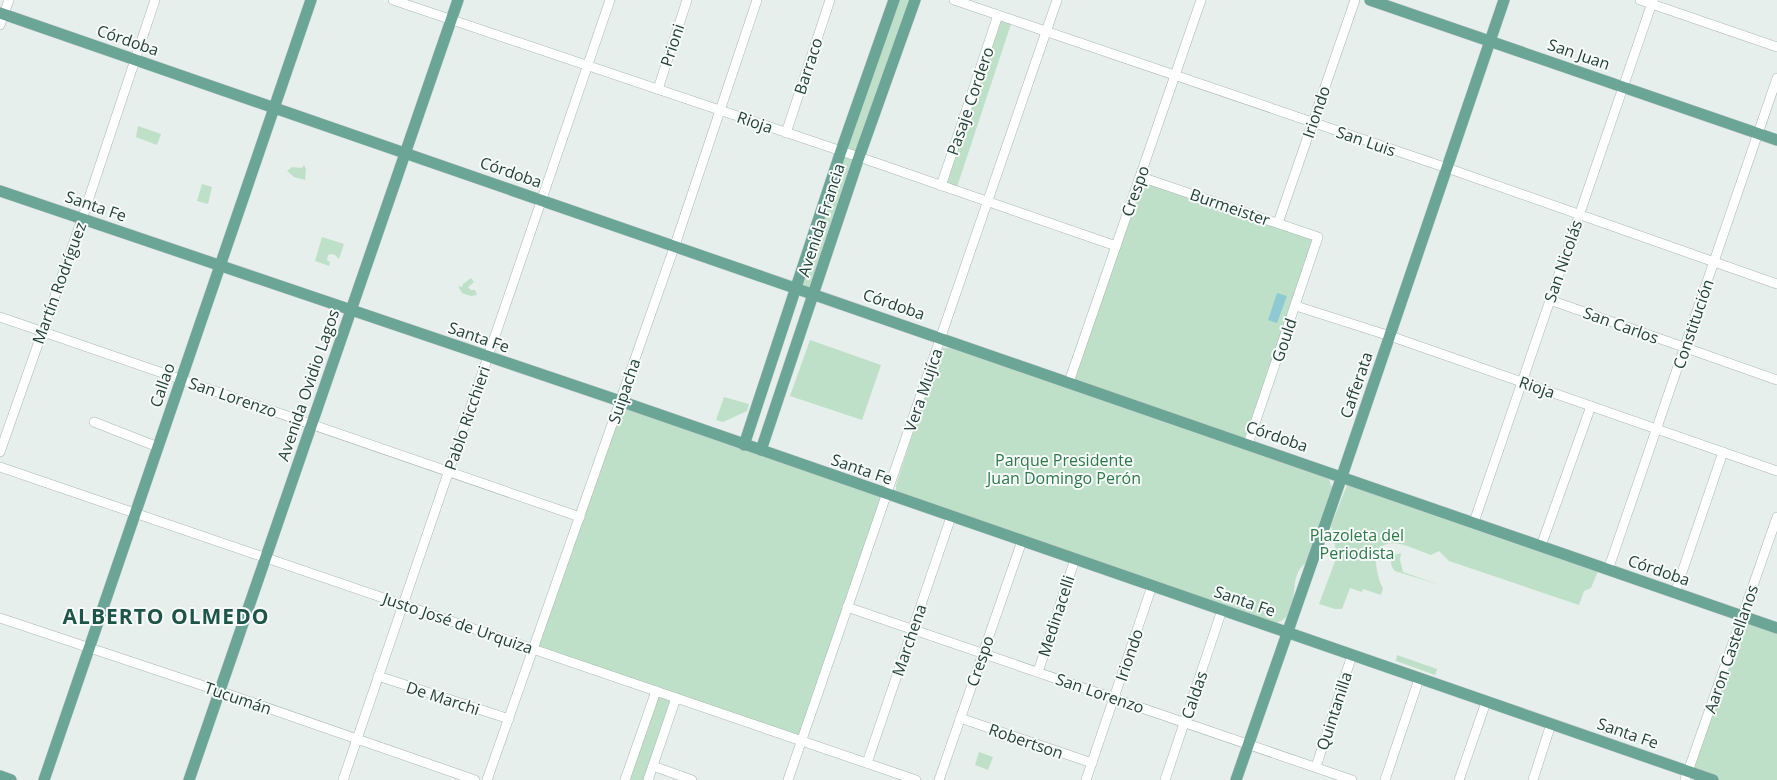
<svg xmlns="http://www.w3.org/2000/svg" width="1777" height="780" font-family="'Open Sans',sans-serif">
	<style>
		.green { fill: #bfe0c8 }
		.water { fill: #8ec9d4 }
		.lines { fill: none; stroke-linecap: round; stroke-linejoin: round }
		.minor-casing { stroke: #a8b8b2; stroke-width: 10 }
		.major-casing { stroke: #c2cac8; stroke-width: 12 }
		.minor { stroke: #fff; stroke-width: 9 }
		.major { stroke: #6aa596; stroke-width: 11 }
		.labels { text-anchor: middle; stroke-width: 4; stroke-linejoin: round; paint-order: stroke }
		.street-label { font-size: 16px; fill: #24423a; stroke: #f7fbf9 }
		.park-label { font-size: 16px; fill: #2d7a4b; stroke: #f7fbf9 }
		.district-label { font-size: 21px; font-weight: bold; letter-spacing: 1px; fill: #1f5548; stroke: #f7fbf9 }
	</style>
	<rect width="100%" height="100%" fill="#e6efeb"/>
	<!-- green -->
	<g class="green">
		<path d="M894 0H915L814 293 797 288Z"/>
		<path d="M1000 20 1011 24 957 187 946 183Z"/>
		<path d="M138 126 161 134 157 145 136 137Z"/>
		<path d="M304 165 306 169 305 180 294 177 287 171 292 167 302 168Z"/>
		<path d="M1141 177 1318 237 1248 444 1069 382Z"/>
		<path d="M202 184 212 187 208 204 197 201Z"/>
		<path d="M322 237 344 244 339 259 335 255 331 254 328 255 327 260 330 262 329 266 315 261Z"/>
		<path d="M471 278 474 282 468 287 471 290H475L477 295 471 296 462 293 458 286 462 287 463 284Z"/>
		<path d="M810 340 881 365 862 420 790 396Z"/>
		<path d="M943 348H950L1329 479 1332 488 1308 562C1283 575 1306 614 1276 623L900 494 896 490V485L939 352Z"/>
		<path d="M724 397 749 404 747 411 723 422 716 420Z"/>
		<path d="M620 401 887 494 802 740 676 698 648 780H625L655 691 534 649Z"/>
		<path d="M1347 485 1513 543 1598 571 1591 588 1584 591 1579 605 1449 561 1439 551 1431 555C1413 549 1378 529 1376 561 1376 569 1379 582 1383 588L1381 595 1363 589 1362 592 1350 588 1342 609H1335L1319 604 1337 556 1331 526Z"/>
		<path d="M1401 553 1400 560 1403 572 1440 585 1395 571C1390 566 1390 561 1394 555Z"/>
		<path d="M1743 616 1777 628V780H1713L1688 771Z"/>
		<path d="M1397 655 1437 669 1435 675 1396 661Z"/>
		<path d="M979 752 993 757 988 770 975 765Z"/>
	</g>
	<!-- water -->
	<path class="water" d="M1277 293 1287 296 1277 323 1268 320Z"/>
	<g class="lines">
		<defs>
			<g id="minor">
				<path d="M393 0 859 157 1116 246"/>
				<path d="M954 0 1447 168 1777 284"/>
				<path d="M1640 0 1777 47"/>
				<path d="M0 25 9 0"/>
				<path d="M658 89 687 0"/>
				<path d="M786 133 830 0"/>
				<path d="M1141 177 1318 237 1248 444"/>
				<path d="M941 186 998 15"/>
				<path d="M1278 223 1355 0"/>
				<path d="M1550 300 1777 380"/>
				<path d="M1296 306 1390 336 1777 471"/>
				<path d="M0 317 580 517"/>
				<path d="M1069 382 1201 0"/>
				<path d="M94 422 158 447"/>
				<path d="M0 452 82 219 155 0"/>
				<path d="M0 467 916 780"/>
				<path d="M1474 522 1653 0"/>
				<path d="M1541 546 1591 406"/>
				<path d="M1608 570 1777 78"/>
				<path d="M1675 593 1723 452"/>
				<path d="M847 607 1352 780"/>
				<path d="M0 618 219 691 475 780"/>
				<path d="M1038 672 1075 559"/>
				<path d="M378 676 509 719"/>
				<path d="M960 718 1092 763"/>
				<path d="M867 763 951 517"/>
				<path d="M653 766 692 780"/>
				<path d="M1316 767 1352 655"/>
				<path d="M343 780 610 0"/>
				<path d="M487 780 675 245 757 0"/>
				<path d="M625 780 656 691"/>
				<path d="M648 780 676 698"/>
				<path d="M788 780 1057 0"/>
				<path d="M939 780 1022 541"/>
				<path d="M1086 780 1152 586"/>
				<path d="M1165 780 1222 610"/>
				<path d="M1385 780 1419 679"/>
				<path d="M1459 780 1486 702"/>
				<path d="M1533 780 1551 724"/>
				<path d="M1685 780 1777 517"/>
			</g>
			<g id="major">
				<path d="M1370 0 1777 140"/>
				<path d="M0 13 1777 628"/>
				<path d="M0 191 620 401 1713 780"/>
				<path d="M744 445 841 151 894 0"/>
				<path d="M761 450 859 157 915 0"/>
				<path d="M0 776 11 780"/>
				<path d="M44 780 311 0"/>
				<path d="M189 780 458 0"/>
				<path d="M1236 780 1342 476 1504 0"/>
			</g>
		</defs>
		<!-- minor casing -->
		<use href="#minor" class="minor-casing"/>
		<!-- major casing -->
		<use href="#major" class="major-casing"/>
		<!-- minor -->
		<use href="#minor" class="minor"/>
		<!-- major -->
		<use href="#major" class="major"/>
	</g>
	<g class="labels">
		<!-- street labels -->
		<g class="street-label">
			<text transform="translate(128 40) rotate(19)" y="6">Córdoba</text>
			<text transform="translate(672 45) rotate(-72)" y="6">Prioni</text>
			<text transform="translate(1579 54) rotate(19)" y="6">San Juan</text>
			<text transform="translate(808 66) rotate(-72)" y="6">Barraco</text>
			<text transform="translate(970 101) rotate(-71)" y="6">Pasaje Cordero</text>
			<text transform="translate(1316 112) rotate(-71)" y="6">Iriondo</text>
			<text transform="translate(755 122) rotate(19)" y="6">Rioja</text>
			<text transform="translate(1366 141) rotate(19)" y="6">San Luis</text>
			<text transform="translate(511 172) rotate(19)" y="6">Córdoba</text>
			<text transform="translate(1135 191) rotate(-70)" y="6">Crespo</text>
			<text transform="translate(96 206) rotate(19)" y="6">Santa Fe</text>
			<text transform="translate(1230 207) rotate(19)" y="6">Burmeister</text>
			<text transform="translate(821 220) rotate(-72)" y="6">Avenida Francia</text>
			<text transform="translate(1563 261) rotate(-71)" y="6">San Nicolás</text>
			<text transform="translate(59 283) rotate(-70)" y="6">Martín Rodríguez</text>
			<text transform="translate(894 304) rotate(19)" y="6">Córdoba</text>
			<text transform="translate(1693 324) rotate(-71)" y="6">Constitución</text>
			<text transform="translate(1621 325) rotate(20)" y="6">San Carlos</text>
			<text transform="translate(479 337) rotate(19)" y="6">Santa Fe</text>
			<text transform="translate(1284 340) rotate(-71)" y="6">Gould</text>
			<text transform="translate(162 385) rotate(-71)" y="6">Callao</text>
			<text transform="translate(308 385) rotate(-71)" y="6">Avenida Ovidio Lagos</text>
			<text transform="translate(1356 385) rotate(-71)" y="6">Cafferata</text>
			<text transform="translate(1537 387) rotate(19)" y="6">Rioja</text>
			<text transform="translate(923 390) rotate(-71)" y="6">Vera Mujíca</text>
			<text transform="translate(624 391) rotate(-71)" y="6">Suipacha</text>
			<text transform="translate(233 397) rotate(19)" y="6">San Lorenzo</text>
			<text transform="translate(467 418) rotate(-71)" y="6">Pablo Ricchieri</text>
			<text transform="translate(1277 436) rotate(19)" y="6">Córdoba</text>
			<text transform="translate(862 469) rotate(19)" y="6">Santa Fe</text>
			<text transform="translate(1659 570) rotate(19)" y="6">Córdoba</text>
			<text transform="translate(1245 601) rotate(19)" y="6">Santa Fe</text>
			<text transform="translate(1056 616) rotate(-72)" y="6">Medinacelli</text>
			<text transform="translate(458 623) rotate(19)" y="6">Justo José de Urquiza</text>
			<text transform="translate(909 640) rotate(-71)" y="6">Marchena</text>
			<text transform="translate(1731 649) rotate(-71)" y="6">Aaron Castellanos</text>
			<text transform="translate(1129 655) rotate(-71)" y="6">Iriondo</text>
			<text transform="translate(980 661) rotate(-71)" y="6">Crespo</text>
			<text transform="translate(1100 693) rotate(19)" y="6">San Lorenzo</text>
			<text transform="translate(1194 695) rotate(-71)" y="6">Caldas</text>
			<text transform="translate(238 698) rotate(19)" y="6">Tucumán</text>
			<text transform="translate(443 698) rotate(18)" y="6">De Marchi</text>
			<text transform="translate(1334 711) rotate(-72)" y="6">Quintanilla</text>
			<text transform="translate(1628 733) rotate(19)" y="6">Santa Fe</text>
			<text transform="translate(1026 741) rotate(19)" y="6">Robertson</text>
		</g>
		<!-- park labels -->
		<g class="park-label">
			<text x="1064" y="466">Parque Presidente<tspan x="1064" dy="18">Juan Domingo Perón</tspan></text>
			<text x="1357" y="541">Plazoleta del<tspan x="1357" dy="18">Periodista</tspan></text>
		</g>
		<!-- district labels -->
		<g class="district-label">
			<text x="166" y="624">ALBERTO OLMEDO</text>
		</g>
	</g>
</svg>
